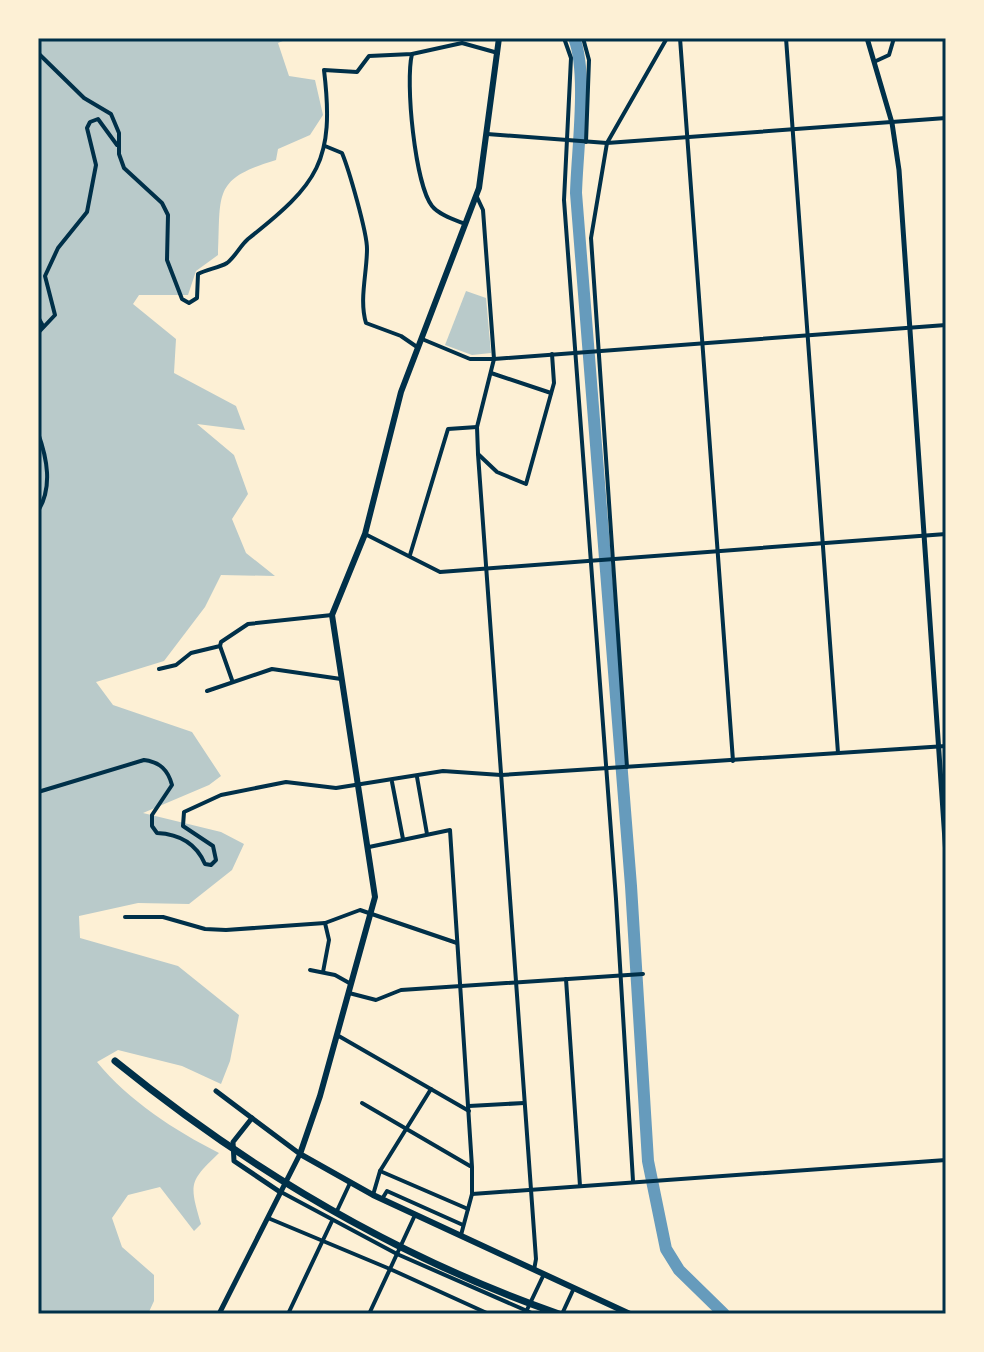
<svg xmlns="http://www.w3.org/2000/svg" width="984" height="1352" font-family="'Open Sans',sans-serif">
	<style>
		.green { fill: #b9caca }
		.lines { fill: none; stroke-linecap: round; stroke-linejoin: round }
		.river { stroke: #669bbc; stroke-width: 12 }
		.minor { stroke: #003049; stroke-width: 4 }
		.tertiary { stroke: #003049; stroke-width: 5 }
		.primary { stroke: #003049; stroke-width: 6 }
		.motorway { stroke: #003049; stroke-width: 7 }
		.neatline { fill: none; stroke: #003049; stroke-width: 3 }
	</style>
	<rect width="100%" height="100%" fill="#fdf0d5"/>
	<!-- green -->
	<g class="green">
		<path d="M38 38H290L278 43 289 76 315 80 323 115 310 135 278 149 276 160C212 179 221 193 218 255L196 271 188 295H139L133 304 176 339 174 373 236 406 245 430 197 424 234 455 248 494 232 519 246 553 275 576 221 575 205 607 164 661 96 682 113 705 192 732 221 776 209 785 143 813 221 832 244 844 232 870 189 904 138 903 79 916 80 938 178 966 239 1015 230 1061 221 1084 182 1066 118 1050 97 1062C129 1101 174 1130 219 1153 189 1182 189 1183 201 1224L194 1231 160 1187 128 1195 112 1218 122 1247 154 1275V1301L148 1314H38Z"/>
		<path d="M466 291 486 298 491 353 472 355 445 345Z"/>
	</g>
	<g class="lines">
		<!-- river -->
		<path class="river" d="M574 38C588 73 577 152 576 193L631 886 648 1161 666 1249 679 1270 724 1314"/>
		<!-- minor -->
		<g class="minor">
			<path d="M564 38 571 58 564 200 616 899 633 1181"/>
			<path d="M583 38 589 60 586 142"/>
			<path d="M680 38 733 761"/>
			<path d="M786 38 838 753"/>
			<path d="M38 53 84 98 111 114 119 133V154L124 168 162 203 168 215 167 260 182 299 189 303 197 298 198 274C207 269 219 268 227 263 235 257 240 246 248 239 318 184 335 161 324 70L357 72 369 56 412 54 462 43 498 53"/>
			<path d="M412 54C405 82 415 184 432 206 439 215 455 220 465 224"/>
			<path d="M876 61 889 55 894 38"/>
			<path d="M487 134 607 143 946 118"/>
			<path d="M325 146 342 153C349 170 367 232 367 249 367 273 359 300 366 323L401 336 417 347"/>
			<path d="M476 195 483 210 494 359 477 427 478 454 536 1259 534 1270"/>
			<path d="M38 317 43 326"/>
			<path d="M38 333 55 315 45 276 58 248 87 212 96 165 87 128 90 122 98 119 117 145"/>
			<path d="M422 339 470 359H494L946 325"/>
			<path d="M491 373 551 393"/>
			<path d="M38 433C47 458 53 487 38 511"/>
			<path d="M478 454 497 472 526 484 554 383 552 354"/>
			<path d="M365 534 440 572 946 534"/>
			<path d="M410 555 448 429 477 427"/>
			<path d="M220 646 232 680"/>
			<path d="M159 669 176 665 191 653 220 646 221 642 248 624 332 615"/>
			<path d="M207 691 272 669 341 679"/>
			<path d="M627 767 591 238 607 143 667 38"/>
			<path d="M417 777 427 834"/>
			<path d="M392 782 403 839"/>
			<path d="M38 792 144 760C160 762 168 770 172 785L152 815V826L157 833C179 834 196 843 205 864L211 865 216 860 213 846 183 826 184 812 221 795 286 782 336 788 443 771 501 775 946 746"/>
			<path d="M369 847 450 830 472 1167V1194L461 1235"/>
			<path d="M125 917H163L205 929 226 930 325 923 360 910 457 943"/>
			<path d="M310 970 335 975 351 984"/>
			<path d="M323 972 329 940 325 923"/>
			<path d="M566 979 580 1186"/>
			<path d="M349 993 376 1000 401 990 643 974"/>
			<path d="M337 1035 469 1111"/>
			<path d="M362 1103 470 1166"/>
			<path d="M469 1106 524 1103"/>
			<path d="M38 1148V1159"/>
			<path d="M380 1171 468 1209"/>
			<path d="M281 1192 397 1254 534 1314"/>
			<path d="M472 1194 946 1160"/>
			<path d="M373 1195 380 1171 431 1089"/>
			<path d="M382 1199 387 1191 463 1225"/>
			<path d="M336 1213 350 1183"/>
			<path d="M415 1215 390 1269 489 1314"/>
			<path d="M268 1218 390 1269 369 1314"/>
			<path d="M288 1314 332 1221"/>
			<path d="M525 1314 544 1274"/>
			<path d="M562 1314 574 1288"/>
		</g>
		<!-- tertiary -->
		<g class="tertiary">
			<path d="M867 38 892 123 899 170 946 855"/>
			<path d="M216 1091 300 1154 219 1314"/>
			<path d="M252 1118 233 1142 234 1161 280 1192"/>
		</g>
		<!-- primary -->
		<path class="primary" d="M499 38 479 188 401 392 365 534 332 615 375 897 320 1096 300 1154 373 1195 630 1314"/>
		<!-- motorway -->
		<path class="motorway" d="M115 1061C248 1169 396 1257 559 1314"/>
	</g>
	<!-- border -->
	<rect width="984" height="1352" fill="none" stroke="#fdf0d5" stroke-width="80"/>
	<rect x="40" y="40" width="904" height="1272" class="neatline"/>
</svg>
